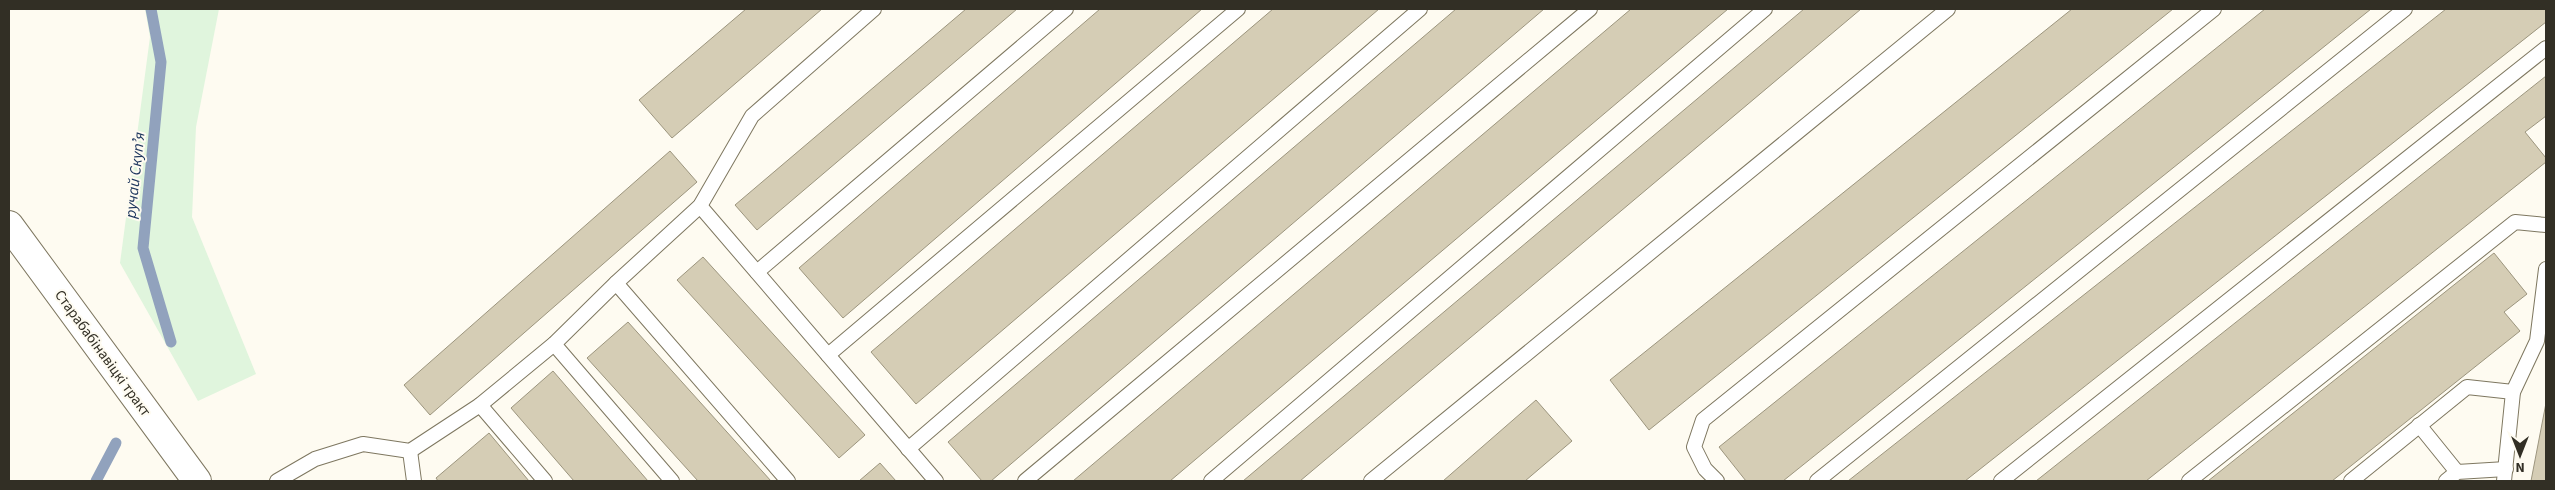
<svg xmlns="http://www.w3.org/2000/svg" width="2555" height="490" font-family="'Source Sans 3',sans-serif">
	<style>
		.green { fill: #e0f5dd }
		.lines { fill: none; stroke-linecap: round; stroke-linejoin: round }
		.stream { stroke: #91a2bd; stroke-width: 11 }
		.building { fill: #d5cdb5; stroke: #9c957e }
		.service-casing { stroke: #7e7760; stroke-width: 16 }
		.tertiary-casing { stroke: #7e7760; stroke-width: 30 }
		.service { stroke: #fff; stroke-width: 14 }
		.tertiary { stroke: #fff; stroke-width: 28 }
		.labels { text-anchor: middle; stroke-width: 4; stroke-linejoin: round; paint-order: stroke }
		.street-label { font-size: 15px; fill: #322f25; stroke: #fefbf1 }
		.water-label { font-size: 16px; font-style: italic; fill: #20385f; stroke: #fefbf1 }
	</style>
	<rect width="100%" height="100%" fill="#fefbf1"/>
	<!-- green -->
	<path class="green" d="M145 9H219L196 127 192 217 256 374 198 401 120 263 150 37Z"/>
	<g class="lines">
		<!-- stream -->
		<g class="stream">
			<path d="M151 9 161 62 143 248 171 342"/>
			<path d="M96 481 116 443"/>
		</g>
	</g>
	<!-- building -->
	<g class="building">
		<path d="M746 9H822L672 138 639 100Z"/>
		<path d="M966 9H1017L757 230 735 205Z"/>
		<path d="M1100 9H1202L843 318 799 268Z"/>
		<path d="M1273 9H1379L916 404 871 352Z"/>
		<path d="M1456 9H1544L991 481H982L948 442Z"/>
		<path d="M1631 9H1728L1170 481H1073Z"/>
		<path d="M1804 9H1861L1300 481H1243Z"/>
		<path d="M2072 9H2173L1649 430 1610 380Z"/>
		<path d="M2265 9H2371L1783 481H1746L1719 447Z"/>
		<path d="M2446 9H2546V22L1965 481H1848Z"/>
		<path d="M2546 76V116L2525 132 2546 158V162L2146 481H2036Z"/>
		<path d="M670 151 697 182 430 415 404 385Z"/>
		<path d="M2494 253 2527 294 2504 312 2520 331 2332 481H2208Z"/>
		<path d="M703 257 865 435 839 458 677 280Z"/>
		<path d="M628 322 771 481H698L587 358Z"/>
		<path d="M553 371 648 481H574L511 408Z"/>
		<path d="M1536 400 1572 441 1525 481H1443Z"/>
		<path d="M2546 403V481H2531Z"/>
		<path d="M489 433 529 481H438L436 478Z"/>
		<path d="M880 463 896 481H859Z"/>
	</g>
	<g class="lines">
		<defs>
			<g id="service">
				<path d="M700 206 936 481"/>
				<path d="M757 272 1066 9"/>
				<path d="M616 283 700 206 752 116 874 9"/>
				<path d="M554 344 672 481"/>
				<path d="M828 355 1238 9"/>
				<path d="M480 405 554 344 616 283 788 481"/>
				<path d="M2419 425 2457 472"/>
				<path d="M908 449 1420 9"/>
				<path d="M410 451 414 481"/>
				<path d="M277 481 315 459 363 444 410 451 480 405 545 481"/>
				<path d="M1025 481 1590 9"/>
				<path d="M1211 481 1765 9"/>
				<path d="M1371 481 1948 9"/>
				<path d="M1717 481 1705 469 1694 447 1703 420 2214 9"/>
				<path d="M1817 481 2405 9"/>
				<path d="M2001 481 2546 48"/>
				<path d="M2189 481 2515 222 2546 225"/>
				<path d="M2351 481 2467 387 2513 392"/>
				<path d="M2446 481 2457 472 2506 469"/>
				<path d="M2504 481 2513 392 2537 341 2546 269"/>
			</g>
			<path id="tertiary" d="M9 225 197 481"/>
		</defs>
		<!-- service casing -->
		<use href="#service" class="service-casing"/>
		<!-- tertiary casing -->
		<use href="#tertiary" class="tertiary-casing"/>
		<!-- service -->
		<use href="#service" class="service"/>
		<!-- tertiary -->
		<use href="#tertiary" class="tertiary"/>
	</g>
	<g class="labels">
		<!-- street labels -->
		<g class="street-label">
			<text transform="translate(103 353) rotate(54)" y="5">Старабабінавіцкі тракт</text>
		</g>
		<!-- water labels -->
		<g class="water-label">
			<text transform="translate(134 175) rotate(-84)" y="6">ручай Скупʼя</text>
		</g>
	</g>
	<!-- border -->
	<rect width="2555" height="490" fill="none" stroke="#322f25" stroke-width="20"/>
	<!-- north arrow -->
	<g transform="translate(2520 455) rotate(180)" stroke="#fefbf1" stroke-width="4" paint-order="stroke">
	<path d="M0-4L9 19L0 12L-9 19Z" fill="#322f25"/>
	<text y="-8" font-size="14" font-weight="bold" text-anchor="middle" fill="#322f25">N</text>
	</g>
</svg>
